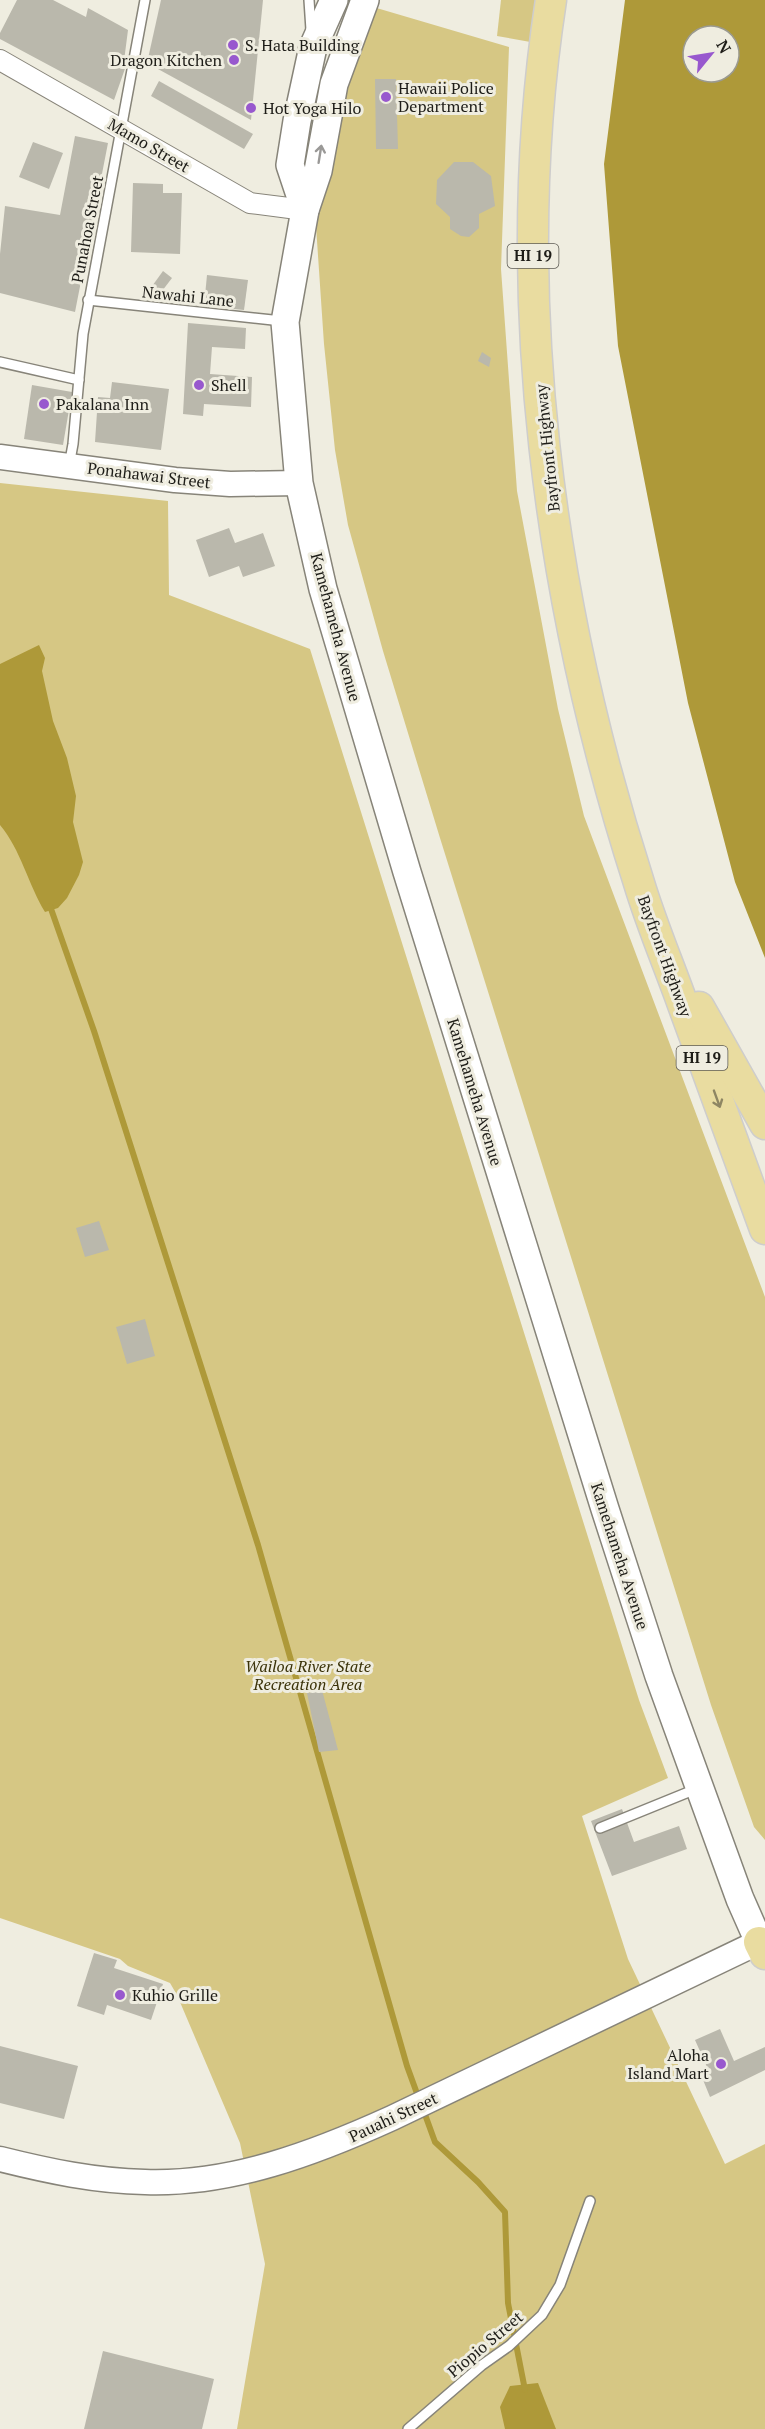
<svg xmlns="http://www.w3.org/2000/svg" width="765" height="2429" font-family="'PT Serif',serif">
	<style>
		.green { fill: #d6c784 }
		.water { fill: #ae9939; fill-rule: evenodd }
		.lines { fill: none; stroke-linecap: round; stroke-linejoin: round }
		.stream { stroke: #ae9939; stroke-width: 6 }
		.building { fill: #bab8ac }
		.service-casing { stroke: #878479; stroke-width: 12 }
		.minor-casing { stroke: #878479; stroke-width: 22 }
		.tertiary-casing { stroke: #878479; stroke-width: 27 }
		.secondary-casing { stroke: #878479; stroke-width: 30 }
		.primary-casing { stroke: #cecdcc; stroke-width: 33 }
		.service { stroke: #fff; stroke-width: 9 }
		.minor { stroke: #fff; stroke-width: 20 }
		.tertiary { stroke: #fff; stroke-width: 24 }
		.secondary { stroke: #fff; stroke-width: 27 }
		.primary { stroke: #e9dca0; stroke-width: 30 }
		.oneway { stroke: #9a9997 }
		.oneway2 { stroke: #8e8663 }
		.poi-dot { fill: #9858ce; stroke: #efede0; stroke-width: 2 }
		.labels { text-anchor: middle; stroke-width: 6; stroke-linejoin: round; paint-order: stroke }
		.shield { fill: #efede0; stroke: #5d5b54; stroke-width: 1.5 }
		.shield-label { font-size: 15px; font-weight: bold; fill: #1e1d18 }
		.poi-label { font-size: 16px; fill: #1e1d18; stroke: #efede0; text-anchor: start }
		.street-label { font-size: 16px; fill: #1e1d18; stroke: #efede0 }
		.park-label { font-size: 16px; font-style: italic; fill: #3a3208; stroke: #efede0 }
	</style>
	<rect width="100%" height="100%" fill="#efede0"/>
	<!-- green -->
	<g class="green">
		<path d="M501 0H542L536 43 497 36Z"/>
		<path d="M363 4 509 47 501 269 517 491 558 709 584 816 765 1297V1840L754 1827 711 1705 440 838 383 651 348 525 335 450 324 344 316 226 340 72Z"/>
		<path d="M0 483 168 501 169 595 310 649 639 1700 668 1778 582 1816 628 1959 725 2164 765 2144V2429H237L265 2264 240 2143 177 1995 170 1983 128 1966 120 1959 0 1918Z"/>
	</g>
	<!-- water -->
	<g class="water">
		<path d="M625 0H765V958L735 882 688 703 618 346 604 164ZM693 36H729V72H693Z"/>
		<path d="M39 645 45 658 42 671 53 721 67 758 76 796 73 822 83 862 79 875 67 898 58 908 45 912C28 884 21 850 0 825V664Z"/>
		<path d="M538 2383 556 2429H505L500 2407 510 2386Z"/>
	</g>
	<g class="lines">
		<!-- stream -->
		<g class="stream">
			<path d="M50 906 94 1031 258 1545 407 2066 419 2099"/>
			<path d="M423 2109 435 2142 478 2182 505 2212 508 2303 525 2390"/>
		</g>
	</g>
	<!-- building -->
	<g class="building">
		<path d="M17 0H53L86 17 88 8 128 30 124 61 127 63 114 100 0 39V33Z"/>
		<path d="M161 0H263L251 120 147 63Z"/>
		<path d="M375 79H396L398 149H376Z"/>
		<path d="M159 81 253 134 244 149 151 96Z"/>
		<path d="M75 136 108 143 75 312 0 293V254L5 206 60 215Z"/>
		<path d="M33 142 63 153 49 189 19 177Z"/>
		<path d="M454 162H473L491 176 495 206 479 214V228L469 237 461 236 450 229V217L436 204 437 180Z"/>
		<path d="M133 183 163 184V193H182L180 254 131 252Z"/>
		<path d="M163 271 172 278 159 295 150 289Z"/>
		<path d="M207 275 248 280 244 310 204 306Z"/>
		<path d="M188 323 246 328 245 349 212 347 210 374 252 377 251 407 204 404 203 416 183 414Z"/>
		<path d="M482 352 491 358 489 367 478 361Z"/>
		<path d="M112 382 169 389 161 450 95 442 98 397 110 398Z"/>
		<path d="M32 385 72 392 63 445 24 439Z"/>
		<path d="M229 528 235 543 263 533 275 566 243 577 239 566 209 577 196 540Z"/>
		<path d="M99 1221 109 1250 85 1257 76 1228Z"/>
		<path d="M145 1319 155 1356 127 1364 116 1327Z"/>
		<path d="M322 1690 338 1750 319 1752 307 1693Z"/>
		<path d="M622 1809 634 1842 679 1826 687 1849 612 1876 591 1821Z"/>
		<path d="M94 1953 117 1960 114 1968 163 1984 151 2020 107 2005 104 2015 77 2006Z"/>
		<path d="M720 2029 734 2061 765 2047V2070L710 2097 699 2070 707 2067 695 2040Z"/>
		<path d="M0 2046 78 2066 64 2119 0 2103Z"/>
		<path d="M103 2351 214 2379 202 2429H84Z"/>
	</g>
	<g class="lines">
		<defs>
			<g id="service">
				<path d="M309 0 311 30"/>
				<path d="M88 300 282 321"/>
				<path d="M0 362 79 380"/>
				<path d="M69 466 73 444 83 334 145 0"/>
				<path d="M600 1828 696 1789"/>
				<path d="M408 2429 482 2365 509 2346 542 2315 560 2285 590 2201"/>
			</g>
			<path id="minor" d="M0 60 250 203 305 210"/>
			<g id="tertiary">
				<path d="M0 457 175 480 230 484 299 483"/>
				<path d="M0 2159C48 2171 95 2181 145 2182 231 2185 315 2153 392 2118L759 1942"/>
			</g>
			<g id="secondary">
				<path d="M365 0 334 84 318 171 305 210 285 322 299 483 323 589 407 872 605 1509 659 1676 740 1899 759 1942"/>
				<path d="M305 210 290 165 297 121 313 47 334 0"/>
			</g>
			<g id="primary">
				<path d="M551 0C506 292 549 603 639 883 651 923 668 963 682 1002 710 1078 737 1153 765 1229"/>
				<path d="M699 1007 765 1124"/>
				<path d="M759 1942 765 1954"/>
			</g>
		</defs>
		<!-- service casing -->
		<use href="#service" class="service-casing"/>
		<!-- minor casing -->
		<use href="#minor" class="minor-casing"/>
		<!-- tertiary casing -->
		<use href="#tertiary" class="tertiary-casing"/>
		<!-- secondary casing -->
		<use href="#secondary" class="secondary-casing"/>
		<!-- primary casing -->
		<use href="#primary" class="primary-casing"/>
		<!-- service -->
		<use href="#service" class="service"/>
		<!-- minor -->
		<use href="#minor" class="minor"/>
		<!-- tertiary -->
		<use href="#tertiary" class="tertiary"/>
		<!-- secondary -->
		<use href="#secondary" class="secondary"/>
		<!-- primary -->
		<use href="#primary" class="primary"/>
	</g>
	<!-- one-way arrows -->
	<defs><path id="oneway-shaft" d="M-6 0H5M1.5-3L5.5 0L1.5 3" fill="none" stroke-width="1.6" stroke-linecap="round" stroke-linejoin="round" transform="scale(1.5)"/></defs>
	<use class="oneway" href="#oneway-shaft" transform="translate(320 154) rotate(-81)"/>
	<use class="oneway2" href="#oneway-shaft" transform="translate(717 1099) rotate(70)"/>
	<!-- markers -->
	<g class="poi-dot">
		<circle cx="233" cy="45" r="6"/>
		<circle cx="234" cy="60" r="6"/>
		<circle cx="386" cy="97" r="6"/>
		<circle cx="251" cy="108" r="6"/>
		<circle cx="199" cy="385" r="6"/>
		<circle cx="44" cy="404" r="6"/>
		<circle cx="120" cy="1995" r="6"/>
		<circle cx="721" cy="2064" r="6"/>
	</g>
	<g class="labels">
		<!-- shield labels -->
		<g class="shield">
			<rect x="507.5" y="244" width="51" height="24" rx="4.5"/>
			<rect x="676.5" y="1046" width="51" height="24" rx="4.5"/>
		</g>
		<g class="shield-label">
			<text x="533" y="261">HI 19</text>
			<text x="702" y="1063">HI 19</text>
		</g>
		<!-- poi labels -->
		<g class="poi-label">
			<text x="245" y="51">S. Hata Building</text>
			<text x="222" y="66" text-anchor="end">Dragon Kitchen</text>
			<text x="398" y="94">Hawaii Police<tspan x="398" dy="18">Department</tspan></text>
			<text x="263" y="114">Hot Yoga Hilo</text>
			<text x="211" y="391">Shell</text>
			<text x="56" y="410">Pakalana Inn</text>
			<text x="132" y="2001">Kuhio Grille</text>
			<text x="709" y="2061" text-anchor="end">Aloha<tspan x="709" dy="18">Island Mart</tspan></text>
		</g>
		<!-- street labels -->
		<g class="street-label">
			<text transform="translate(149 145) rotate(30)" y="6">Mamo Street</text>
			<text transform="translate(87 229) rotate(-79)" y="6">Punahoa Street</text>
			<text transform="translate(188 296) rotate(6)" y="6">Nawahi Lane</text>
			<text transform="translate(547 448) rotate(-96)" y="6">Bayfront Highway</text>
			<text transform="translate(149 475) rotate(7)" y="6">Ponahawai Street</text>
			<text transform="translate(336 627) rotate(75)" y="6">Kamehameha Avenue</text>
			<text transform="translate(665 956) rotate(70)" y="6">Bayfront Highway</text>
			<text transform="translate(475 1092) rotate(73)" y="6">Kamehameha Avenue</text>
			<text transform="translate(620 1556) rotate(72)" y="6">Kamehameha Avenue</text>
			<text transform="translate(393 2117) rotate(-25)" y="6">Pauahi Street</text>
			<text transform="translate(485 2344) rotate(-40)" y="6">Piopio Street</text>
		</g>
		<!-- park labels -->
		<g class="park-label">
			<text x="308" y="1672">Wailoa River State<tspan x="308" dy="18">Recreation Area</tspan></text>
		</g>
	</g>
	<!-- north arrow -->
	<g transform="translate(711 54) rotate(60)"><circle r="28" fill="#efede0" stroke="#9b9a90" stroke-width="1.5"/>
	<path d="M0-4.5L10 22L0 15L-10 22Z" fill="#9858ce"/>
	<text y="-9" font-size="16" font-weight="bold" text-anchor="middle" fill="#1e1d18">N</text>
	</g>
</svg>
